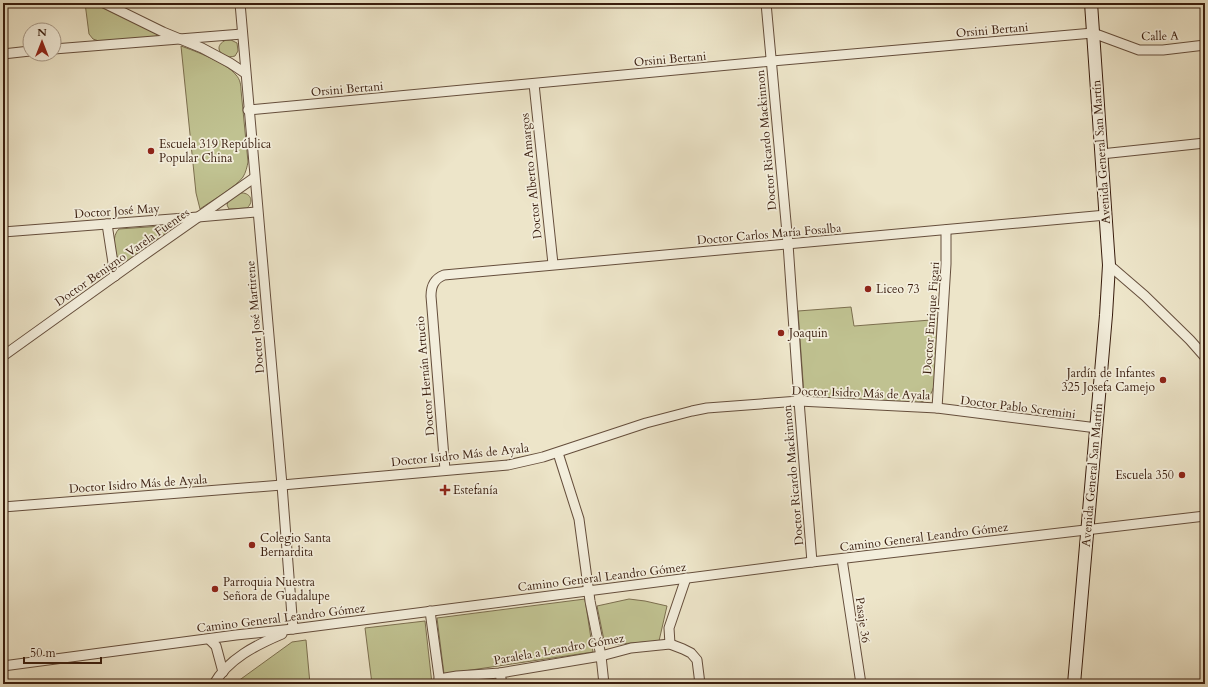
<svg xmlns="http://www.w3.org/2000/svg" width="1208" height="687" font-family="Cardo,serif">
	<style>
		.green { fill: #c0c291; stroke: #7c6f4f }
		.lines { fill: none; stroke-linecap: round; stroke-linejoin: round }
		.minor-casing { stroke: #654e3c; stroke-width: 11 }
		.secondary-casing { stroke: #381c0d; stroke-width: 14 }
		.minor { stroke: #f3eedc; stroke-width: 9 }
		.secondary { stroke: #f3eedc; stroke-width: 12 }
		.poi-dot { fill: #8f2418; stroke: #f3eedc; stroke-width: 1.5 }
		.labels { text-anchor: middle; stroke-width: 3.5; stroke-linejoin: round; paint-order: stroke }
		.street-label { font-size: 12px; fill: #381c0d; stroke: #f3eedc }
		.poi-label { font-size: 12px; fill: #381c0d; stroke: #f3eedc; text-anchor: start }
	</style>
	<rect width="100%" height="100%" fill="#ede5c9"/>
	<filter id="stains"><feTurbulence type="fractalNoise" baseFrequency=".005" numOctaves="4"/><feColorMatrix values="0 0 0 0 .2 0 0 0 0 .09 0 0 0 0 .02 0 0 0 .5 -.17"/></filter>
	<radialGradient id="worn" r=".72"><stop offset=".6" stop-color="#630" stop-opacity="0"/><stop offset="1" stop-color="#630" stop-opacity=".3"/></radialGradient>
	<!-- green -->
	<g class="green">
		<path d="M85 3H96L157 34V37L99 41 93 39 89 34Z"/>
		<path d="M226 40H231L237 43 238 51 235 56C223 60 211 47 226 40Z"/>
		<path d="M181 46C195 51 227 63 236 75 240 79 241 85 241 90L248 162C247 167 246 172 243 177 236 187 211 201 200 209L196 193Z"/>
		<path d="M240 193C250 192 255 201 247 208L229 209 227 205 228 202Z"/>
		<path d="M162 226 164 227C166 231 166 234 163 237L128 262C124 261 121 261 118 258 113 252 112 235 119 229Z"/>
		<path d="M851 307 854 326 931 320 938 318 934 386C930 399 925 402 912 404L806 396 804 395 798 311Z"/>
		<path d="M585 599 593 652 444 674 437 618Z"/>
		<path d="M629 599 645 601 667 606 659 641 605 645 597 606Z"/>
		<path d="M425 621 432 684H372L365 628Z"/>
		<path d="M306 640 310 684H234L292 642Z"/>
	</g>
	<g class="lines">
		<defs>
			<g id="minor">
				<path d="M104 3 163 32 202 48 230 63 245 73"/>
				<path d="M240 3 282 485 293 629"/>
				<path d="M766 3 788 244 799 401 812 562"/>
				<path d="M54 49 242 34"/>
				<path d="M3 54 30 51"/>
				<path d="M534 84 553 264"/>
				<path d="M248 110 772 61 1093 33 1139 50H1163L1205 45"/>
				<path d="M1101 154 1205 143"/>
				<path d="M107 224 115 276"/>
				<path d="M3 232 198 217 257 212"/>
				<path d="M1109 265 1145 296 1190 340 1205 357"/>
				<path d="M3 356 137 260 254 178"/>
				<path d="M937 408 946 264V230"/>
				<path d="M558 453 579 519 590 601 601 656 604 684"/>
				<path d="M445 470 431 296C431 286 434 279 444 275L1106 215"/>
				<path d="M3 507 282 485 508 465 543 457 646 423 692 411 707 408 799 401 937 408 1097 428"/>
				<path d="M842 559 861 684"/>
				<path d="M430 611 440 684"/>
				<path d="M209 639 216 646 223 672"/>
				<path d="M670 644 669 628 686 578"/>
				<path d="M3 666 236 635 293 629 812 562 1205 516"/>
				<path d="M500 673 502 684"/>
				<path d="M439 679 457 676 500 673 601 656 631 648 670 644 683 649 691 653 697 660 700 684"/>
				<path d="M214 684C228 659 256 645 282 634"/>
			</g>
			<path id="secondary" d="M1074 684 1106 315 1109 265 1108 251 1091 3"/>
		</defs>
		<!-- minor casing -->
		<use href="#minor" class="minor-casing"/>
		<!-- secondary casing -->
		<use href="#secondary" class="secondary-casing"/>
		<!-- minor -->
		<use href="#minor" class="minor"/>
		<!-- secondary -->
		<use href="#secondary" class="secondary"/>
	</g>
	<!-- markers -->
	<g class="poi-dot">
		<circle cx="151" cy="151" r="4"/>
		<circle cx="868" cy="289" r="4"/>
		<circle cx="781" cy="333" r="4"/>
		<circle cx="1163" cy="380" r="4"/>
		<circle cx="1182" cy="475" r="4"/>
		<path d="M443 484h4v4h4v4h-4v4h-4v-4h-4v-4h4z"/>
		<circle cx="252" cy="545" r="4"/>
		<circle cx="215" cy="589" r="4"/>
	</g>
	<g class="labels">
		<!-- street labels -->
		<g class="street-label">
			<text transform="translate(992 30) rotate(-5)" y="4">Orsini Bertani</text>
			<text transform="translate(1160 36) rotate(-1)" y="4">Calle A</text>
			<text transform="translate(670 59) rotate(-5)" y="4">Orsini Bertani</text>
			<text transform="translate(347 89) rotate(-5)" y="4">Orsini Bertani</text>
			<text transform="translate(766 140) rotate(-95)" y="4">Doctor Ricardo Mackinnon</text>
			<text transform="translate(1101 152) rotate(-94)" y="4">Avenida General San Martín</text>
			<text transform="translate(531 176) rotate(-96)" y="4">Doctor Alberto Amargos</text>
			<text transform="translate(117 211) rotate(-4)" y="4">Doctor José May</text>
			<text transform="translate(769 234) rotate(-5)" y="4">Doctor Carlos María Fosalba</text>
			<text transform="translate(122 257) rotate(-35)" y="4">Doctor Benigno Varela Fuentes</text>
			<text transform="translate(255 317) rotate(-95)" y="4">Doctor José Martirene</text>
			<text transform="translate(931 318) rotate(-86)" y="4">Doctor Enrique Figari</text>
			<text transform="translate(425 376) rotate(-95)" y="4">Doctor Hernán Artucio</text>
			<text transform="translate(861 393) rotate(2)" y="4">Doctor Isidro Más de Ayala</text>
			<text transform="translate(1018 407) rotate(7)" y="4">Doctor Pablo Scremini</text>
			<text transform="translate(460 455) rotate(-6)" y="4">Doctor Isidro Más de Ayala</text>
			<text transform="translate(793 475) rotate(-95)" y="4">Doctor Ricardo Mackinnon</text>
			<text transform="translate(1092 475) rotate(-85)" y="4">Avenida General San Martín</text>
			<text transform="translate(138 484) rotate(-4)" y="4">Doctor Isidro Más de Ayala</text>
			<text transform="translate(924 537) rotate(-7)" y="4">Camino General Leandro Gómez</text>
			<text transform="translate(602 577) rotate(-7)" y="4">Camino General Leandro Gómez</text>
			<text transform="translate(281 618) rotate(-7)" y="4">Camino General Leandro Gómez</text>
			<text transform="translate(863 620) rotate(82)" y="4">Pasaje 36</text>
			<text transform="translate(559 649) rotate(-10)" y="4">Paralela a Leandro Gómez</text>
		</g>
		<!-- poi labels -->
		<g class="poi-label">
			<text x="159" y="148">Escuela 319 República<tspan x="159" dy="14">Popular China</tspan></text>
			<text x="876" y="293">Liceo 73</text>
			<text x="789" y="337">Joaquin</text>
			<text x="1155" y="377" text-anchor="end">Jardín de Infantes<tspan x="1155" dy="14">325 Josefa Camejo</tspan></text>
			<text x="1174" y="479" text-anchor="end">Escuela 350</text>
			<text x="453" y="494">Estefanía</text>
			<text x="260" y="542">Colegio Santa<tspan x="260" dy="14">Bernardita</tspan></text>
			<text x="223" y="586">Parroquia Nuestra<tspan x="223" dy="14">Señora de Guadalupe</tspan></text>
		</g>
	</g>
	<!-- margin -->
	<rect width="1208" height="687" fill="none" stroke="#ede5c9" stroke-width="16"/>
	<rect x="4" y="4" width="1200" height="679" fill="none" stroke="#381c0d" stroke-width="2"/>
	<rect x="8" y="8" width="1192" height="671" fill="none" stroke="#381c0d"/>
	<!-- north arrow -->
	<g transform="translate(42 42)"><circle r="19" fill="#f3eedc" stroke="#a89a89"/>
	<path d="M0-3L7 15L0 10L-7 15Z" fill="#8f2418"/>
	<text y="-6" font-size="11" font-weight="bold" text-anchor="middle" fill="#381c0d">N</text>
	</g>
	<!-- scale -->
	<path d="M24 657v6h77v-6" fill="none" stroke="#381c0d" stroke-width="2"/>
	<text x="30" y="657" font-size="12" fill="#381c0d" stroke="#f3eedc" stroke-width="3" paint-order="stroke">50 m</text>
	<rect width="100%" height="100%" filter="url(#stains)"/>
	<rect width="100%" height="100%" fill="url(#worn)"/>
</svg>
